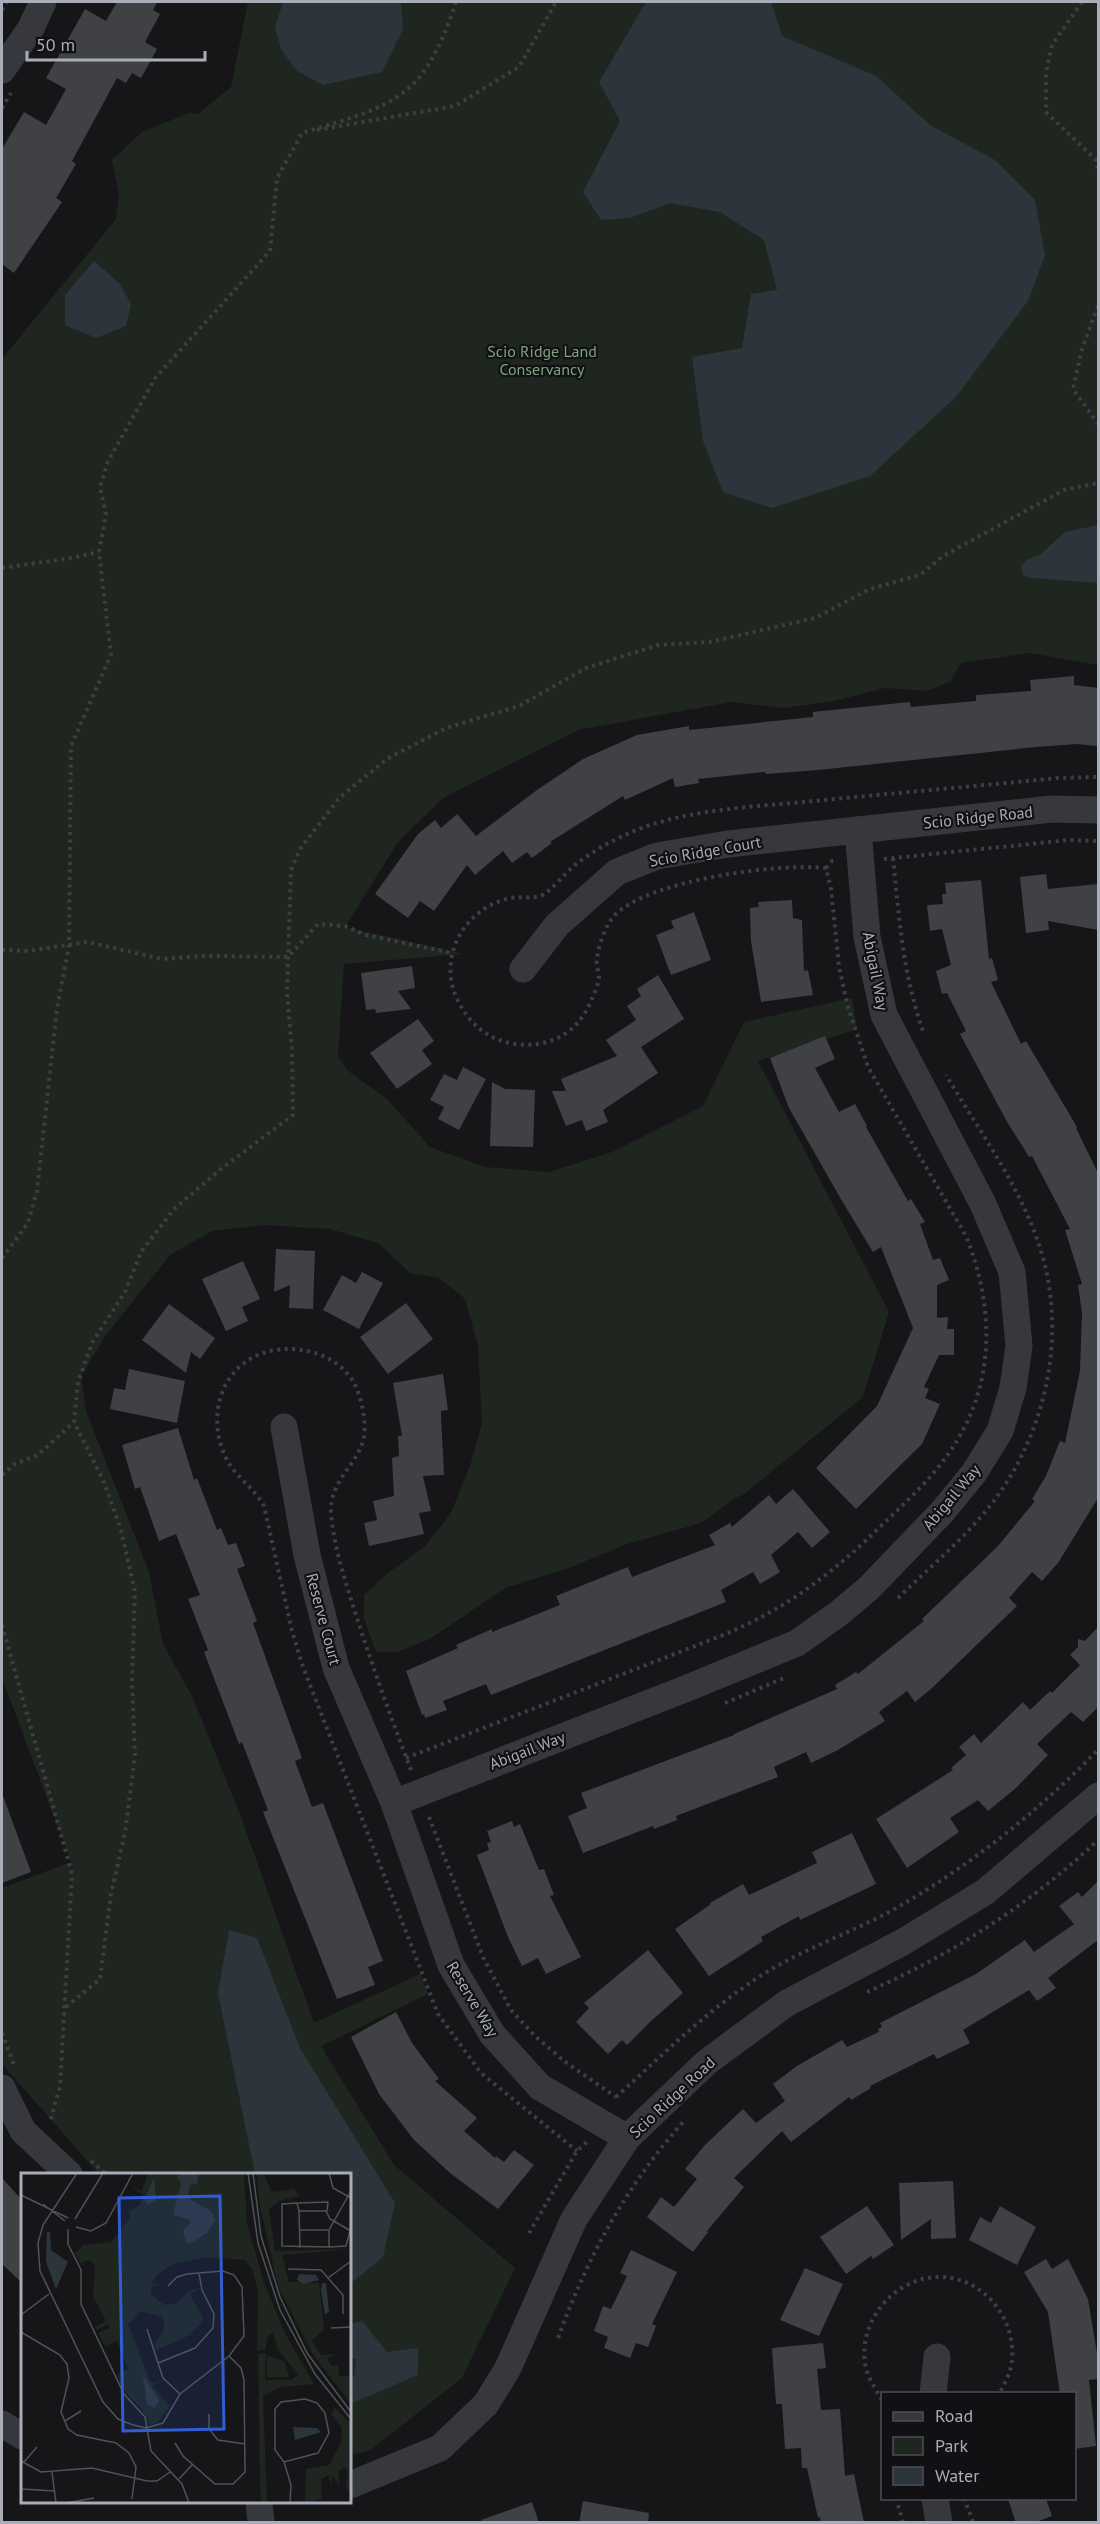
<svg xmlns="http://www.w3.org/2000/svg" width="1100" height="2524" font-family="'PT Sans',sans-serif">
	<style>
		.green { fill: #1e261f }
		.water { fill: #2c353c }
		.building { fill: #404145 }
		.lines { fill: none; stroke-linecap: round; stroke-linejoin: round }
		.path { stroke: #3d3f44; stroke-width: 4; stroke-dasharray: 3 4.5; stroke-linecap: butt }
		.minor { stroke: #37383d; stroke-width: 27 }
		.labels { text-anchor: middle; stroke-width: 4.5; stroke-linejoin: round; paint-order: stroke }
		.park-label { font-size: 16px; fill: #7fa381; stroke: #111113 }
		.street-label { font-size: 16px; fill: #a8adb8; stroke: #111113 }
		.inset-road { fill: none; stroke: #505258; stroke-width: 1.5 }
		.view { fill: #325cd3; fill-opacity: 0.15; stroke: #325cd3; stroke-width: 3 }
		.inset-edge { fill: none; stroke: #a8adb8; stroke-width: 3 }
	</style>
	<rect width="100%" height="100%" fill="#161618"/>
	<!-- green -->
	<path class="green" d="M248 2H1098V665L1030 653 961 663 950 682 927 691 885 688 834 701 783 708 731 702 578 730 443 798 398 842 345 927 464 954 344 964 338 1056 348 1071 387 1099 430 1147 485 1167 549 1172 612 1152 703 1106 744 1022 852 998 857 1029 758 1061 889 1312 863 1397 743 1495 735 1498 701 1523 627 1544 569 1568 505 1588 430 1639 397 1652H376L364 1618V1595L388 1573 425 1546 451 1513 471 1463 482 1423 478 1345 465 1299 439 1278 410 1273 378 1243 330 1229 264 1225 212 1231 170 1255 106 1335 81 1376 86 1411 149 1572 163 1644 192 1696 240 1814 314 2023 420 1974 428 1994 321 2046 394 2165 515 2268 462 2378 369 2451 350 2455V2174H99L2 2064V1888L71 1862 2 1678V359L116 219 119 194 112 160 142 132 189 113 198 114 231 87Z"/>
	<!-- water -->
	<g class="water">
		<path d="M283 2H401L403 29 382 72 323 85 297 71 281 49 275 27Z"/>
		<path d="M646 2H771L782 36 876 76 930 125 995 160 1035 200 1045 255 1028 301 956 397 870 476 772 508 723 492 703 441 692 357 742 348 751 294 777 290 764 240 720 212 670 203 630 218 601 220 583 192 620 121 599 82Z"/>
		<path d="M94 261 119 283 131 304 126 326 96 338 65 325V295Z"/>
		<path d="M1098 525V583L1031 578 1023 575 1021 567 1026 560 1041 554 1065 532Z"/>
		<path d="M229 1930 257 1938 300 2048 395 2203 383 2257 350 2284V2174H255L218 1993Z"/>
		<path d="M362 2321 387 2352 418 2348V2375L350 2404V2378L354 2376 356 2359 350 2358V2324Z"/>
	</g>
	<!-- building -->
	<g class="building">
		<path d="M117 2H157L153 10 160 14 145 42 157 49 141 78 132 73 126 83 117 78 72 161 76 164 56 198 62 202 14 273 2 264V149L24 112 46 125 66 89 46 78 85 9 106 21Z"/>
		<path d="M1074 676V685L1098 688V746L1077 744 1036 747 818 770 766 774 765 772 698 779 699 783 675 787 673 778 625 800 623 796 550 842 552 843 532 858 527 852 512 863 503 851 475 875 467 865 434 911 420 901 408 918 375 894 418 834 435 820 441 828 457 814 476 836 537 790 583 759 637 735 689 726V730L813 717V712L910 702 911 707 976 701V695L1031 691 1030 680Z"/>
		<path d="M1046 874 1048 889 1098 884V930L1048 921 1049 930 1026 933 1020 877Z"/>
		<path d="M981 880 989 959 992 958 998 980 991 982 1021 1044 1026 1041 1077 1127 1076 1128 1098 1173V1498L1058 1563 1042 1581 1032 1572 1009 1598 1017 1606 932 1688 915 1702 907 1691 879 1712 885 1721 838 1750 811 1763 806 1752 774 1767 778 1777 676 1816 677 1820 654 1829 653 1826 583 1853 568 1816 587 1808 581 1793 734 1735V1734L837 1689 835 1685 856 1672 858 1674 924 1621 922 1619 998 1546 1035 1501 1032 1499 1046 1476 1060 1441 1065 1443 1080 1371 1082 1313 1078 1285 1082 1284 1065 1230 1070 1229 1032 1156 1029 1157 1006 1120 960 1034 966 1031 947 993 942 994 936 971 951 965 942 929 930 931 927 905 943 904 942 894H946L945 883Z"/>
		<path d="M792 900 793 918 802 920 804 971 808 970 813 995 761 1002 751 941 750 908 759 907 758 902Z"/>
		<path d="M694 912 711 960 671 975 656 935 674 928 671 921Z"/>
		<path d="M412 966 415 988 398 991 411 1009 376 1013 375 1009 366 1010 361 973Z"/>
		<path d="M658 975 684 1019 641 1047 658 1073 603 1110 608 1122 586 1131 582 1120 566 1126 552 1091H566L561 1079 617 1056 606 1040 636 1020 627 1006 641 996 637 989Z"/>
		<path d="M418 1019 434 1041 422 1050 432 1064 397 1089 370 1053Z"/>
		<path d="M825 1036 835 1059 815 1068 839 1112 855 1104 867 1126 866 1127 908 1201 911 1199 925 1222 920 1224 933 1260 940 1258 949 1280 937 1285V1318L948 1317 947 1329H954V1355H939L924 1387 929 1389 925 1398 940 1404 922 1444 856 1509 816 1468 877 1406 913 1328 881 1247 873 1252 842 1201 789 1108 770 1058Z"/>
		<path d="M463 1067 486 1079 459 1130 438 1119 444 1107 430 1100 444 1074 457 1080Z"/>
		<path d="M492 1082 505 1089 535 1090 533 1147 490 1146Z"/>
		<path d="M276 1249 315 1251 313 1309 289 1308 290 1285 274 1292Z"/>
		<path d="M243 1261 260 1299 242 1307 248 1321 226 1331 202 1279Z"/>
		<path d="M362 1272 383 1283 359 1329 323 1310 342 1275 356 1283Z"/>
		<path d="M406 1303 433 1339 388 1374 360 1337Z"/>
		<path d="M169 1304 215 1338 200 1359 191 1352 186 1373 142 1340Z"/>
		<path d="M129 1369 185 1381 177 1423 110 1409 114 1388 125 1390Z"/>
		<path d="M443 1374 448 1410 441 1411V1416L444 1475 423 1476 431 1511 419 1513 424 1534 369 1546 364 1523 377 1520 373 1501 394 1496 392 1458 399 1456 398 1436H402L393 1383Z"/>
		<path d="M178 1428 194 1480 197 1478 217 1530 221 1528 228 1545 236 1543 245 1566 237 1569 257 1621 253 1623 302 1758 295 1761 312 1807 323 1803 383 1961 368 1967 375 1985 337 1999 263 1812 268 1810 242 1742 239 1744 204 1652 208 1650 188 1599 200 1595 176 1534 159 1541 140 1487 135 1489 122 1445Z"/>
		<path d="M793 1489 830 1532 812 1548 798 1532 771 1555 780 1572 760 1584 753 1572 721 1590 726 1602 491 1695 486 1684 443 1701 447 1710 425 1718 424 1714 422 1715 406 1671 458 1648 456 1645 492 1629V1632L560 1605 556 1596 608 1575 628 1567 632 1577 715 1545 709 1535 730 1523 732 1527 769 1495 776 1504Z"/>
		<path d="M1098 1627V1707L1083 1722 1071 1712 1037 1744 1048 1755 1016 1788 988 1811 978 1800 950 1818 959 1832 907 1868 876 1819 953 1770 951 1768 966 1755 959 1747 974 1734 981 1743 1023 1702 1030 1710 1050 1691 1052 1693 1080 1665 1070 1655 1078 1647V1639L1085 1641Z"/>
		<path d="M2 1796H3L31 1872 2 1883Z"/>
		<path d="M512 1821 514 1827 520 1824 539 1870 544 1869 554 1895 550 1896 581 1957 546 1974 538 1958 522 1966 508 1937 477 1855 489 1850 487 1843 491 1842 487 1831Z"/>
		<path d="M852 1833 876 1884 800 1920 799 1916 761 1937 763 1941 709 1976 675 1929 711 1904 710 1903 743 1884 749 1895 817 1863 812 1852Z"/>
		<path d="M1098 1881V1940L1048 1978 1056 1988 1037 2001 1029 1990 963 2030 970 2043 937 2059 934 2054 870 2086 871 2088 851 2100 849 2097 791 2142 782 2131 734 2178 744 2187 707 2231 708 2232 693 2252 647 2217 661 2197 674 2207 697 2179 685 2169 705 2145 743 2109 756 2123 785 2101 773 2084 797 2066 842 2040 847 2047 879 2032 878 2029 882 2027 880 2023 976 1974 1025 1940 1034 1952 1074 1924 1059 1906 1078 1892 1082 1897Z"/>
		<path d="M648 1950 683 1993 651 2021 627 2045 622 2040 608 2054 576 2022 589 2008 584 2003Z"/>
		<path d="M396 2012 412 2043 439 2079 435 2081 477 2118 464 2131 495 2158 496 2156 504 2162 514 2150 534 2165 498 2209 450 2173 414 2140 379 2094 351 2037Z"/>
		<path d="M2 2178 22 2200V2283L2 2264Z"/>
		<path d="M953 2181 956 2238 931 2239V2219L901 2240 899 2183Z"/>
		<path d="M867 2206 894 2245 873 2259 871 2256 846 2274 820 2237Z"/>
		<path d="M1000 2206 1036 2227 1017 2265 969 2240 980 2217 991 2223Z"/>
		<path d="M631 2250 677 2272 652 2324 656 2326 648 2347 636 2343 630 2358 604 2348 608 2337 594 2331 603 2306 611 2309 627 2276 620 2273Z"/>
		<path d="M1046 2259 1052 2269 1068 2259 1088 2299 1098 2359V2379L1089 2380 1096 2446 1074 2449V2394H1060L1048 2312 1024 2272Z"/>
		<path d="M805 2268 843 2284 819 2336 780 2320Z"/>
		<path d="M823 2343 826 2368 817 2369 821 2410 840 2409 845 2476 854 2474 864 2523H821L820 2517 818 2518 807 2468H802L801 2448 785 2449 782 2404H776L772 2348Z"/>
		<path d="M1008 2499H1046L1052 2516 1033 2523H1016Z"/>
		<path d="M583 2501 649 2513 648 2523H579Z"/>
		<path d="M532 2502 539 2523H481V2520Z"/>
	</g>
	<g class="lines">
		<!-- path -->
		<g class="path">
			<path d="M1082 2 1052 45 1046 73V112L1096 160 1098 171"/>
			<path d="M2 10 7 2"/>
			<path d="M2 108 11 93"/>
			<path d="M317 130 455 106 519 67 556 2"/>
			<path d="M1098 306 1082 349 1073 389 1098 424"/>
			<path d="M2 568 71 558 99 552"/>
			<path d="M893 858C899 917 903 975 923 1031"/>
			<path d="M884 859 1069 840 1098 841"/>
			<path d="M826 868C778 863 647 880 614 916 605 926 598 947 597 960 596 966 599 972 599 978 598 985 594 994 591 1001 577 1034 550 1048 515 1044 488 1040 469 1024 457 999 437 956 465 908 510 898 520 896 531 899 540 896 550 893 566 872 575 865 599 846 631 830 660 822 710 808 763 806 814 801 896 793 977 786 1058 778L1098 777"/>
			<path d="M826 868 832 861H837"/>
			<path d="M2 950 28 951 87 942 162 959 202 956 288 957 318 924 345 926 366 935 452 953"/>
			<path d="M2 1258 28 1223 37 1191 57 1008 69 946 71 746 111 655 99 552 106 514 100 487 108 461 156 377 270 251 277 178 302 133C336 122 375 114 404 92 431 72 446 32 456 2"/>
			<path d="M2 1475 15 1464 38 1455 74 1422 78 1382 93 1341 125 1292 141 1252 174 1209 221 1169 293 1115 292 1049 287 992 291 870 300 849 339 798 387 759 446 728 519 706 586 668 658 645 710 642 815 618 870 589 920 575 943 556 1064 490 1098 483"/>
			<path d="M898 1598C927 1570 959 1543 985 1512 1046 1439 1070 1333 1038 1242 1018 1183 978 1129 946 1075"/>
			<path d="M2 1625 72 1874 60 2086 50 2122"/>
			<path d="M725 1703 784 1678"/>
			<path d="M406 1758 721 1636C788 1608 832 1574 884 1523 907 1501 931 1479 949 1453 996 1386 995 1309 966 1236L868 1067 847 1004 839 966 831 889 826 868"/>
			<path d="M411 1770C391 1718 372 1665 355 1612 345 1581 334 1547 331 1514 329 1479 360 1464 364 1436 366 1423 363 1407 359 1395 348 1359 309 1345 275 1350 222 1359 204 1416 227 1460 236 1477 254 1488 264 1506L292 1631 303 1667 438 2014 481 2073 577 2151"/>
			<path d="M429 1817 483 1957 511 2010 534 2035 564 2061 616 2097"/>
			<path d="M867 1992C953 1954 1030 1904 1098 1840"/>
			<path d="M66 2007 100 1979 111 1894 125 1833 135 1756 132 1680 135 1592 121 1530 104 1482 74 1422"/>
			<path d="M2 2033 14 2065"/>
			<path d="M616 2097C665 2053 708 2009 765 1973 806 1948 850 1933 891 1911 969 1867 1036 1813 1098 1750"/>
			<path d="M91 2161 106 2174"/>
			<path d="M529 2233 577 2151 588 2141"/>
			<path d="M558 2338C588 2256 625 2188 683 2122"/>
			<path d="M882 2400C875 2388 867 2377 865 2363 859 2321 893 2280 935 2277 981 2274 1016 2317 1012 2360 1011 2372 1005 2383 999 2394"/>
			<path d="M896 2498 903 2522"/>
			<path d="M964 2498 973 2522"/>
		</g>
		<!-- minor -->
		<g class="minor">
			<path d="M2 70 31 28 43 2"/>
			<path d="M523 969 557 925 617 872 657 856 728 844 1052 809 1098 810"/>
			<path d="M284 1427 307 1555 336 1668 394 1803 451 1965 492 2034 540 2087 627 2138"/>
			<path d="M394 1803 685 1689 797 1643 838 1614 869 1588 942 1512 974 1473 1000 1431 1013 1388 1019 1346 1012 1272 983 1204 884 1015 867 937 858 830"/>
			<path d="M2 2088 23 2131 69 2174"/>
			<path d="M933 2394 937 2357"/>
			<path d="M2 2424 22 2436"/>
			<path d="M350 2485 440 2448 486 2404 508 2368 574 2219 627 2138 707 2062 787 2003 903 1942 985 1892 1098 1796"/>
			<path d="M935 2498 939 2522"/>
			<path d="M259 2502 261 2522"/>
		</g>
	</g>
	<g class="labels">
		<!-- park labels -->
		<g class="park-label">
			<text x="542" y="357">Scio Ridge Land<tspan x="542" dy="18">Conservancy</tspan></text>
		</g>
		<!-- street labels -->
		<g class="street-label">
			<text transform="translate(978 817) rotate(-6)" y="6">Scio Ridge Road</text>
			<text transform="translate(705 851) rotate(-10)" y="6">Scio Ridge Court</text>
			<text transform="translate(876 971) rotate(79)" y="6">Abigail Way</text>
			<text transform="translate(951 1497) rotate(-50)" y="6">Abigail Way</text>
			<text transform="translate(324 1619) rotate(75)" y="6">Reserve Court</text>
			<text transform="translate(527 1750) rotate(-21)" y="6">Abigail Way</text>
			<text transform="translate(473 1999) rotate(59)" y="6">Reserve Way</text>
			<text transform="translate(672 2097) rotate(-43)" y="6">Scio Ridge Road</text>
		</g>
	</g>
	<!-- overview -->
	<g transform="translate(21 2173)">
		<rect width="330" height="330" fill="#161618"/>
		<path d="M127 0H223L226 50 243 110 264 160 293 211 260 214 242 223 246 330H240L239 316 237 181 245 180 244 207H270L277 202 256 175 252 159 247 163 244 177H236L237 117 231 96 224 87 187 84 152 91 136 102 131 110 142 112 131 113 130 122 144 132 156 130 168 118 178 115 169 122 182 144 179 152 165 164 135 177 134 171 144 155 142 144 119 138 107 151 130 210 140 208 131 213 149 233 136 250 128 252 122 238 101 215 96 201 107 196 96 168 84 173 77 160 89 155 87 151 76 157 74 154 85 148 72 123 74 93 68 87 59 90 54 80 63 72 90 69 109 45 108 39 119 32 121 21 109 13 121 18ZM236 0H242L251 19 273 16 278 23 258 28 248 36 254 78 330 76 261 82 268 109 298 110 303 156 291 168 300 182 315 181 306 186 311 193 317 192 318 203H330V231L291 180 257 113 238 28ZM246 182 264 189 268 204H246ZM314 235 330 251V320L325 315 327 297 323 295 317 298 319 312 311 302 310 313 308 302 300 306 301 326 284 330 285 296 308 292 320 269 321 255 310 241Z" fill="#1e261f"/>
		<path d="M159 0H178L176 11 169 12 167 20 170 27 190 38 194 47 186 60 170 70 165 69 162 58 170 50 168 46 152 42 160 11 156 3ZM133 5 135 27 127 32 123 27ZM26 59H29L30 77 47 89 35 116 25 89ZM278 101 295 102 298 107 282 111 276 107ZM305 110 308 139 304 142 300 116 301 110ZM122 202 138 227 134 235 126 231ZM272 254 296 255 300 259 274 267Z" fill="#2c353c"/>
		<path class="inset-road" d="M56 0 22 52 17 70 19 98 82 229 97 246 112 252 125 255 142 250 159 221 208 183 223 163 221 114 213 102 202 98 166 101 156 104 147 113M227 0 237 70 259 137 294 201 330 246M232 0 240 63 259 124 286 180 330 239M308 0 312 15 330 25M330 18 308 57V74L325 73 330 54M0 22 47 45M277 30 307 29 306 38M22 31 44 48M278 38 279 75M54 46 82 0M55 54 70 58 85 50 112 0M47 56V71L60 97V131L103 221 124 244 130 278 161 311 168 330M279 57H307M308 74 261 73V31L276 30 278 38H305L309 46 330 58M267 96 300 97 322 122V141M307 105 330 88M0 142 28 121M310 155 330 154M126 156 142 205 159 221M0 159 39 182 46 191 48 205 40 239 47 256 56 262 95 270 108 280 115 294 111 326M137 190 174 175 192 155 193 141 181 117 178 100M284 226 296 230 304 240 308 260 297 280 263 289 254 277V236L260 229ZM188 241V256L197 267 224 271M44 248 60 238M154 270 162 283 194 311H212L224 299 223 207 220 195 208 183M0 288 20 299 71 295 126 308H136L149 299M263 289 270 312 269 330M2 290 16 274M31 299 35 330M158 306 171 292M0 316 34 318M45 330 73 325"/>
		<path class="view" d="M199 23 203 256 102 258 98 25Z"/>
		<rect width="330" height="330" class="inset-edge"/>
	</g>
	<!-- border -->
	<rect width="1100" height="2524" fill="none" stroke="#a8adb8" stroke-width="6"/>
	<!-- legend -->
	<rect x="881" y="2392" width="195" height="108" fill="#111113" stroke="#4d4f55" stroke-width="1.5"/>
	<rect x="893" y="2412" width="30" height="9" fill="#37383d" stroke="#4d4f55" stroke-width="1.5"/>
	<text x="935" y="2422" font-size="18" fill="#a8adb8">Road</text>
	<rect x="893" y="2437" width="30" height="18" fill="#1e261f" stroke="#4d4f55" stroke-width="1.5"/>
	<text x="935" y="2452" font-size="18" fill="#a8adb8">Park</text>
	<rect x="893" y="2467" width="30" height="18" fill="#2c353c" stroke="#4d4f55" stroke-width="1.5"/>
	<text x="935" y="2482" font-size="18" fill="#a8adb8">Water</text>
	<!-- scale -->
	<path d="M27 51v9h178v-9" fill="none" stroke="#a8adb8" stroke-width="3"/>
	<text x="36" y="51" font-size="18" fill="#a8adb8" stroke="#111113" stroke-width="4.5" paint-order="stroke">50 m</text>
</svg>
